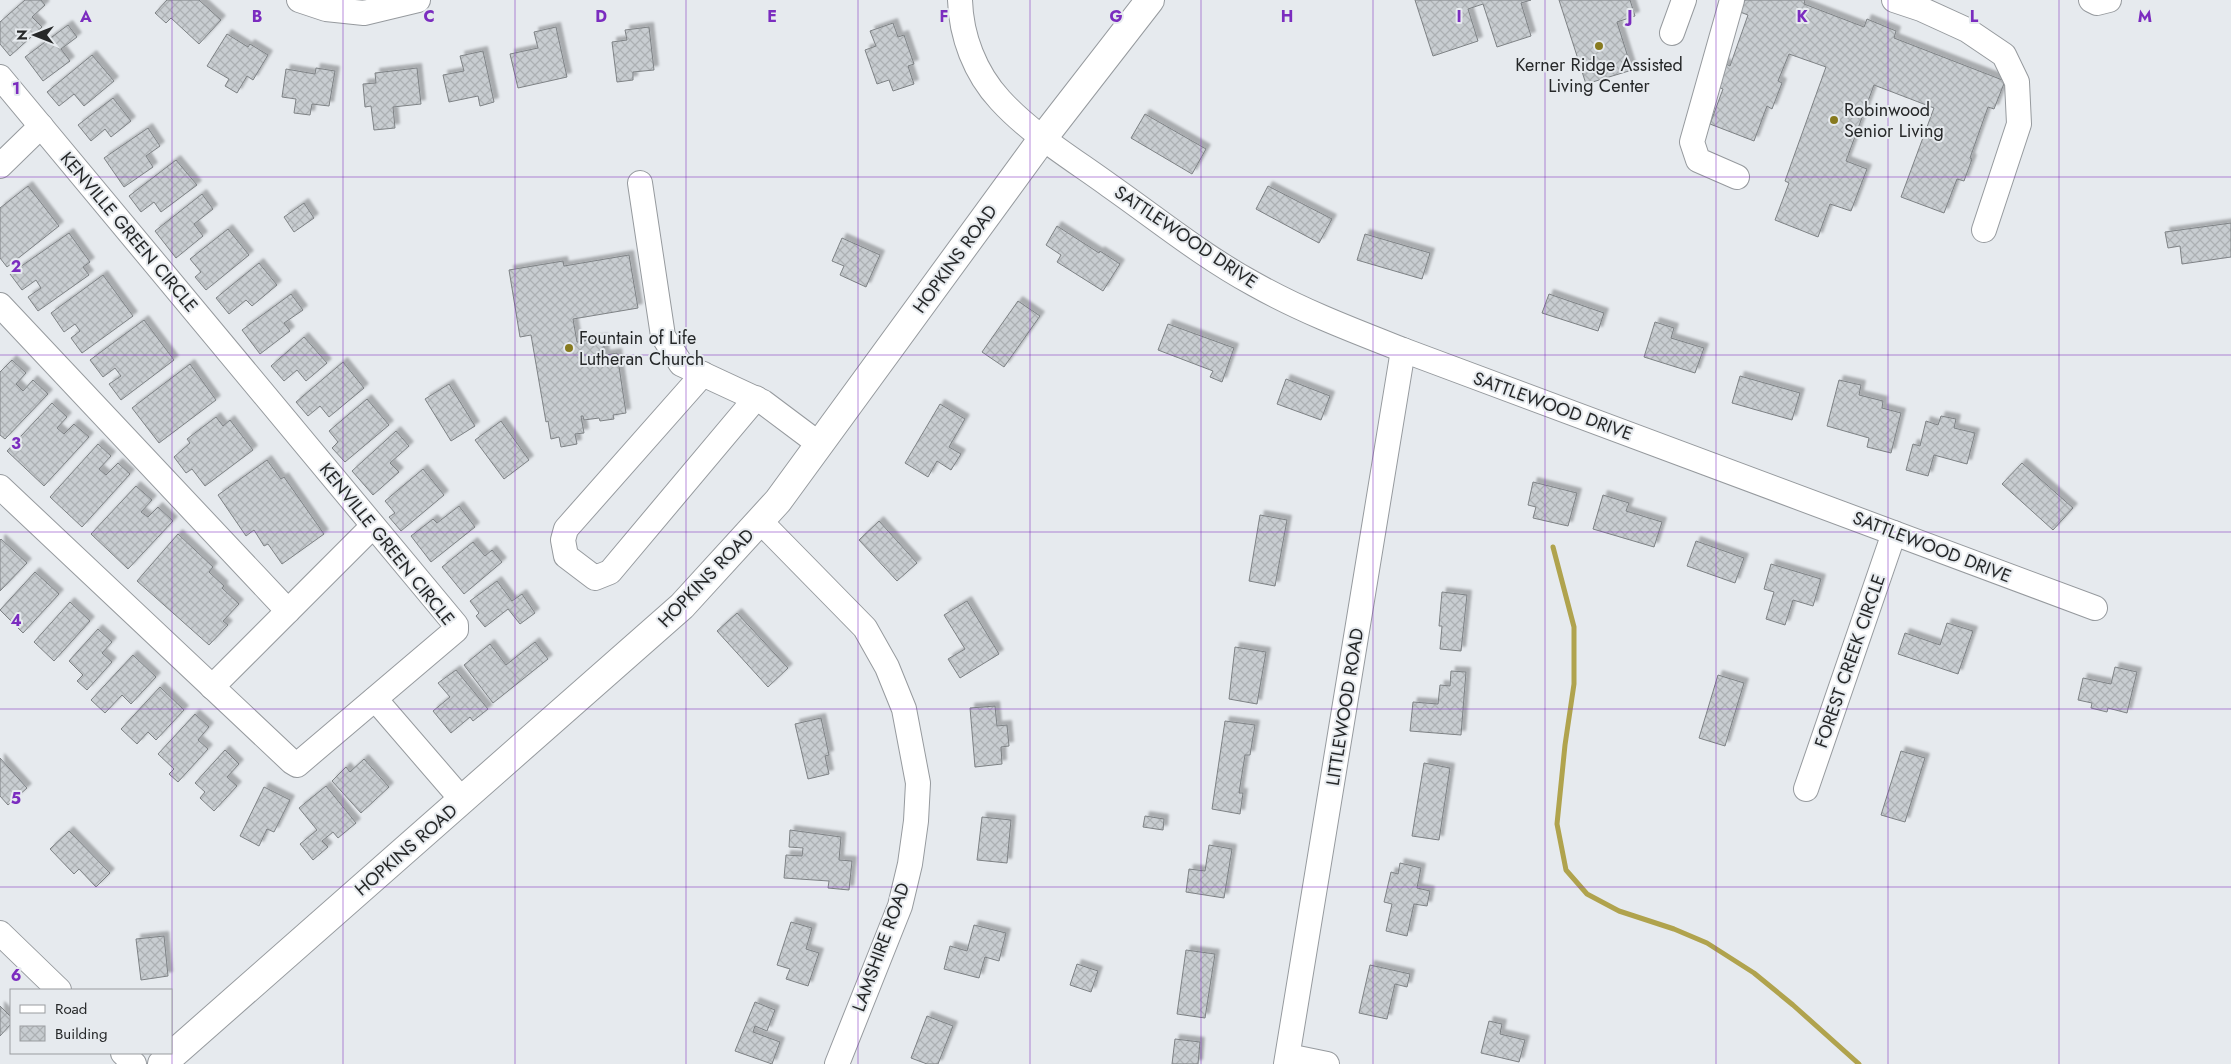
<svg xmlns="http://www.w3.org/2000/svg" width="2231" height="1064" font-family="Jost,sans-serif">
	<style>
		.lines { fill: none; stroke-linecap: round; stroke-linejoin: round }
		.stream { stroke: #b0a34d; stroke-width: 5 }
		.building { fill: url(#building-cross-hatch); stroke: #7e8285; filter: url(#shadow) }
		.minor-casing { stroke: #969a9e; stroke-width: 26 }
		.major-casing { stroke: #969a9e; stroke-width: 30 }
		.minor { stroke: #fff; stroke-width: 24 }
		.major { stroke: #fff; stroke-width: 28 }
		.grid { fill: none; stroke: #7b2cbf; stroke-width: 1; stroke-opacity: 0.55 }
		.poi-dot { fill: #877a1f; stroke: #e6eaee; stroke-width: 2 }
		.labels { text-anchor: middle; stroke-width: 4; stroke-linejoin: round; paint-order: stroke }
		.poi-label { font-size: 18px; fill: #262829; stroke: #e6eaee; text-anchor: start }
		.street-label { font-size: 18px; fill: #262829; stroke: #e6eaee }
		.grid-label { font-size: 16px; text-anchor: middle; font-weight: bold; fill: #7b2cbf; stroke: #e6eaee; stroke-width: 4; stroke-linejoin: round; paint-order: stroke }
	</style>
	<defs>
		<pattern id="building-cross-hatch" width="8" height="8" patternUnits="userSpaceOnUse" patternTransform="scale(1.25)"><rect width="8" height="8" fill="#c8cdd1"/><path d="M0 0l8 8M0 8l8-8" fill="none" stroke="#acb0b3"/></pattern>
		<filter id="shadow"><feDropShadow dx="4.5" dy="-4.5" stdDeviation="1" flood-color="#0004"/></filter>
	</defs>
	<rect width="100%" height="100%" fill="#e6eaee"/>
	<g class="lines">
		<!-- stream -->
		<path class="stream" d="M1553 547 1574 627V684L1565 745 1557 824 1566 870 1587 894 1619 911 1674 929 1707 943 1754 973 1793 1005 1859 1064"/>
	</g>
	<!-- building -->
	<g class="building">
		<path d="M25 0H41L45 5 32 17 42 27 10 56 0 44V22Z"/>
		<path d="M167 0H199L221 20 199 44 171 18 166 23 155 13Z"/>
		<path d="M1415 0H1531L1521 3 1531 36 1497 47 1483 4 1468 9 1478 41 1433 56Z"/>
		<path d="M1559 0H1630L1635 16 1617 22 1632 70 1586 84Z"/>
		<path d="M1745 0H1805L1804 4 1864 27 1867 19 1896 31 1894 38 2005 81 1994 109 1988 107 1970 158 1972 159 1964 181 1957 179 1944 213 1901 197 1934 108 1874 85 1846 161 1867 169 1851 211 1830 204 1818 237 1775 220 1789 183 1785 181 1826 67 1789 54 1778 81 1782 83 1772 109 1767 106 1754 141 1710 124 1723 89 1715 86 1724 63 1730 66 1748 15 1740 12Z"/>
		<path d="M893 23 898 37 904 35 914 64 908 66 914 84 893 91 889 80 877 84 865 50 876 46 870 31Z"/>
		<path d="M68 25 77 37 61 49 70 61 43 81 25 57Z"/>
		<path d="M556 27 567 77 518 88 510 54 538 48 534 32Z"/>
		<path d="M649 27 654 70 633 72V80L617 82 612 42 627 40 625 30Z"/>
		<path d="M227 34 248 47 250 44 268 55 253 80 247 76 237 93 225 86 229 79 207 66Z"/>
		<path d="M483 51 494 102 480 106 478 96 449 102 443 75 464 71 460 56Z"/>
		<path d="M92 55 114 81 84 106 74 94 59 106 47 92Z"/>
		<path d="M316 68 335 71 329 106 312 104 310 115 294 113 296 99 282 97 286 69 315 74Z"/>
		<path d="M417 68 421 104 393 107 395 128 374 130 371 106 365 107 363 84 376 83 375 73Z"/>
		<path d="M113 98 131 121 111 137 105 129 91 141 78 125Z"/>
		<path d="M1145 114 1206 149 1192 174 1131 138Z"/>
		<path d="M148 128 160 146 146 156 153 167 124 187 104 158Z"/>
		<path d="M176 160 197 185 161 212 154 202 141 212 129 196Z"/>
		<path d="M28 186 59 226 7 267 0 258V208Z"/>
		<path d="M1268 186 1332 219 1319 243 1256 209Z"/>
		<path d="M202 194 213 209 194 224 203 236 176 258 155 231Z"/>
		<path d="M304 203 314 218 294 232 284 217Z"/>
		<path d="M2231 223V257L2182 264 2180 246 2168 248 2165 232Z"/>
		<path d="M1057 226 1099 253 1100 251 1120 264 1103 291 1057 262 1061 255 1046 245Z"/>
		<path d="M228 229 249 255 206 290 195 277 201 272 190 259Z"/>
		<path d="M69 233 90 262 83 267 89 275 38 311 28 297 41 288 36 280 22 290 10 274Z"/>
		<path d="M1365 234 1430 253 1422 279 1357 260Z"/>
		<path d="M842 238 880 255 866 287 840 275 844 266 832 261Z"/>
		<path d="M629 255 638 308 573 319 577 342 603 338 605 355 617 353 626 413 613 415 614 419 600 421 599 418 584 420 583 416H581L584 433 575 434 577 444 561 447 559 437 551 439 548 421 546 422 531 335 520 337 509 270 563 261 564 266Z"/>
		<path d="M259 263 277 285 252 306 246 300 229 314 216 298Z"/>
		<path d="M103 275 133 316 82 353 71 338 80 331 75 324 64 332 51 313Z"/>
		<path d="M291 294 303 310 284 323 290 331 260 354 242 330Z"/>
		<path d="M1549 294 1604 313 1598 331 1542 313Z"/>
		<path d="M1018 301 1040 316 1004 367 982 352Z"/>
		<path d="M144 320 174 360 121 400 109 384 121 376 115 368 103 377 90 360Z"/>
		<path d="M1655 322 1674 328 1671 338 1704 348 1695 373 1644 357Z"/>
		<path d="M1168 324 1234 348 1222 382 1210 377 1213 371 1158 350Z"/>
		<path d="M304 337 327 363 306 381 297 370 284 381 271 366Z"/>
		<path d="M12 360 26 373 16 384 23 391 33 380 48 394 5 439 0 435V372Z"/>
		<path d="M343 362 364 388 329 417 320 406 308 416 296 402Z"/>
		<path d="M190 364 216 400 159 443 132 408Z"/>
		<path d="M1740 376 1800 393 1792 420 1732 403Z"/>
		<path d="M1286 379 1330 396 1321 420 1277 404Z"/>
		<path d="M1839 380 1861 385 1859 395 1883 401 1882 408 1901 413 1891 453 1867 447 1869 438 1827 426Z"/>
		<path d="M449 384 475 426 451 441 425 399Z"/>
		<path d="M367 399 389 425 345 462 332 448 338 442 329 431Z"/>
		<path d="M52 403 67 417 57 428 64 434 74 424 89 437 44 486 7 451Z"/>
		<path d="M940 404 965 419 949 447 961 454 951 470 937 461 928 477 905 463Z"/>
		<path d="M1941 416 1956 419 1954 428 1975 433 1967 464 1934 455 1928 476 1906 470 1913 444 1920 446 1926 421 1938 425Z"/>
		<path d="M216 417 223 426 230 420 253 450 205 486 192 469 186 473 174 457 190 443 187 439Z"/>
		<path d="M501 421 529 460 504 479 475 440Z"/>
		<path d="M396 431 409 446 390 463 399 472 373 495 352 471Z"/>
		<path d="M98 444 111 456 99 469 106 475 118 463 130 474 82 527 50 497Z"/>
		<path d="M267 460 281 479 284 477 324 534 282 564 268 544 264 546 254 530 246 536 218 495Z"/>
		<path d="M2022 463 2073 508 2053 530 2002 484Z"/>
		<path d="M423 469 444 495 401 531 389 517 395 513 385 501Z"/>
		<path d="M1533 482 1577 493 1568 526 1533 518 1536 507 1528 505Z"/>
		<path d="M136 486 152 500 141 512 148 517 158 507 173 521 128 569 91 534Z"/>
		<path d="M1603 495 1629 503 1626 511 1662 522 1654 547 1593 529Z"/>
		<path d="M459 506 475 527 431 562 411 536 433 519 437 523Z"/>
		<path d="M1260 515 1287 520 1275 586 1249 581Z"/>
		<path d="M879 521 917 563 897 581 859 540Z"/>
		<path d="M178 534 213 567 209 572 224 586 222 588 239 604 223 621 228 625 209 645 137 581Z"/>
		<path d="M1 539 27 563 0 591V540Z"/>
		<path d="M1696 541 1744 558 1735 583 1687 566Z"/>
		<path d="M473 542 485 556 492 550 502 562 464 594 442 567Z"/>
		<path d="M1771 564 1821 579 1813 606 1793 600 1785 625 1766 619 1774 592 1764 589Z"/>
		<path d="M35 572 59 594 23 633 0 610Z"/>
		<path d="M497 581 512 601 522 594 535 613 520 624 508 609 485 627 476 616 479 613 470 601Z"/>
		<path d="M1442 592 1467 595 1461 651 1440 649 1442 626H1439Z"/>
		<path d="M967 601 999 654 960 678 948 659 965 649 944 615Z"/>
		<path d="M70 602 90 621 54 661 34 642Z"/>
		<path d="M737 613 788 668 768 687 717 631Z"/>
		<path d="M1947 623 1973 631 1958 674 1898 654 1905 633 1940 645Z"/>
		<path d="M98 629 112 642 102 653 112 662 87 690 77 681 83 675 69 661Z"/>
		<path d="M535 642 548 659 493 703 464 665 490 644 506 665Z"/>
		<path d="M1235 647 1266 652 1257 704 1229 699Z"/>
		<path d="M133 655 156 677 131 704 122 695 105 713 91 700Z"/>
		<path d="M2115 667 2137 672 2127 713 2108 708 2107 712 2091 708 2092 703 2078 700 2083 678 2111 684Z"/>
		<path d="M456 670 488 709 473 721 470 717 451 733 433 711 450 697 438 683Z"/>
		<path d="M1451 671 1466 672 1461 735 1410 731 1413 702 1438 704 1440 685 1450 686Z"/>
		<path d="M1718 675 1744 683 1725 746 1699 738Z"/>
		<path d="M160 687 184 710 156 740 148 732 137 744 121 729Z"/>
		<path d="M995 706 997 726 1007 725 1009 746 1001 747 1002 764 975 767 970 708Z"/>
		<path d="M195 714 209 727 198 740 208 749 178 782 169 774 174 769 158 754Z"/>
		<path d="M821 718 829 755 825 756 829 774 808 779 795 724Z"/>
		<path d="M1225 721 1255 725 1250 755H1245L1239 793H1243L1240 814 1212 809Z"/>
		<path d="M225 750 239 764 227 777 237 786 214 811 200 798 205 792 195 783Z"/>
		<path d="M1901 751 1925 758 1905 822 1881 815Z"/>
		<path d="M0 758 27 788 8 805 0 796Z"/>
		<path d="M364 759 389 787 361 813 332 781 346 767 350 772Z"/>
		<path d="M1424 763 1450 768 1439 840 1412 836Z"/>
		<path d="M326 786 356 823 338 838 333 832 322 841 328 847 313 860 300 844 317 830 299 808Z"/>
		<path d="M264 787 290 800 274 832 267 829 259 846 240 836Z"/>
		<path d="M1145 816 1164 819 1163 830 1143 827Z"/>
		<path d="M982 817 1011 820 1007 863 977 860Z"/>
		<path d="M790 830 841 837 839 860 852 861 849 890 828 888 829 881 784 878 786 855 802 856 803 848 789 847Z"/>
		<path d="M69 831 110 873 96 887 79 869 74 874 50 849Z"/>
		<path d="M1209 845 1232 849 1224 898 1186 892 1189 869 1205 871Z"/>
		<path d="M1400 863 1421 868 1417 888 1430 891 1427 906 1414 904 1407 936 1386 931 1392 904 1384 902 1391 872 1398 874Z"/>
		<path d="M791 922 812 928 806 949 819 953 808 986 786 979 790 969 777 965Z"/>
		<path d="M974 925 1006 933 999 961 985 957 979 978 944 969 950 946 967 951Z"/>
		<path d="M164 936 168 976 141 980 136 939Z"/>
		<path d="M1186 950 1215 954 1205 1018 1177 1014Z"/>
		<path d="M1077 964 1098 971 1091 992 1070 985Z"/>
		<path d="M1370 965 1410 974 1407 987 1395 984 1387 1019 1359 1013Z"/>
		<path d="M755 1002 775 1010 767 1031 755 1026 753 1032 780 1042 772 1064 735 1051Z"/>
		<path d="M0 1006 11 1017V1024L0 1036Z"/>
		<path d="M927 1016 953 1026 938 1064H927L911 1058Z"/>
		<path d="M1489 1021 1502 1024 1500 1034 1525 1040 1519 1062 1481 1053Z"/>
		<path d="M1175 1039 1200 1042 1198 1064H1172Z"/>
	</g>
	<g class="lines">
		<defs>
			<g id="minor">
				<path d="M299 0 326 9 364 13 418 0"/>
				<path d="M960 0C961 36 975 73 1000 100 1031 134 1073 159 1110 186 1157 219 1204 257 1254 284 1302 311 1352 330 1403 350L2095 608"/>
				<path d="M1732 0 1692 142 1698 160 1737 177"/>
				<path d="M1894 0 1921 9 1967 30 2004 55 2017 82 2019 124 1984 230"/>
				<path d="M2091 0 2097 3 2109 0"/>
				<path d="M1672 33 1684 0"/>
				<path d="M0 77 456 625V630L297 765 292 762 0 487"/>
				<path d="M0 166 41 126"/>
				<path d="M640 183 663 336 681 364 763 402 819 444"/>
				<path d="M0 305 288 611"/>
				<path d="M703 374 566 529 563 540 566 556 595 578 610 572 756 398"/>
				<path d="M760 521 865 628 887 667 904 709 918 783 916 821 910 864 900 906 837 1064"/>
				<path d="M212 687 373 526"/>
				<path d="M375 699 463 801"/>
				<path d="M1806 789 1894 533"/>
				<path d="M0 933 59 990"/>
				<path d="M123 1053 134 1064"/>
				<path d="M1288 1056 1327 1064"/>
				<path d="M1286 1064 1403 350"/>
			</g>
			<path id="major" d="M162 1064 682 606 778 501 1043 138 1150 0"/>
		</defs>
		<!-- minor casing -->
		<use href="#minor" class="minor-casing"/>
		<!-- major casing -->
		<use href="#major" class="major-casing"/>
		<!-- minor -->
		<use href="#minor" class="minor"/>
		<!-- major -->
		<use href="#major" class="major"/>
	</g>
	<!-- grid -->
	<path class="grid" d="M172 0V1064M343 0V1064M515 0V1064M686 0V1064M858 0V1064M1030 0V1064M1201 0V1064M1373 0V1064M1545 0V1064M1716 0V1064M1888 0V1064M2059 0V1064M0 177H2231M0 355H2231M0 532H2231M0 709H2231M0 887H2231"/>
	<!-- markers -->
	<g class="poi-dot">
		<circle cx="1599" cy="46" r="5"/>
		<circle cx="1834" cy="120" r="5"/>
		<circle cx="569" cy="348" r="5"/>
	</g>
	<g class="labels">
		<!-- poi labels -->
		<g class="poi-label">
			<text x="1599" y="71" text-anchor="middle">Kerner Ridge Assisted<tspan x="1599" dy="21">Living Center</tspan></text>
			<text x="1844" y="116">Robinwood<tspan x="1844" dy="21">Senior Living</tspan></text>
			<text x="579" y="344">Fountain of Life<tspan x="579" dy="21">Lutheran Church</tspan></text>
		</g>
		<!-- street labels -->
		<g class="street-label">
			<text transform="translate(129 232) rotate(50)" y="6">KENVILLE GREEN CIRCLE</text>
			<text transform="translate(1186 237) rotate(34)" y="6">SATTLEWOOD DRIVE</text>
			<text transform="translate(955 259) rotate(-54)" y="6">HOPKINS ROAD</text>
			<text transform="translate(1553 406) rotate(20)" y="6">SATTLEWOOD DRIVE</text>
			<text transform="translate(387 544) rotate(51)" y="6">KENVILLE GREEN CIRCLE</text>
			<text transform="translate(1932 547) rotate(21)" y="6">SATTLEWOOD DRIVE</text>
			<text transform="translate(706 578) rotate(-46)" y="6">HOPKINS ROAD</text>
			<text transform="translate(1850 661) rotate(-71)" y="6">FOREST CREEK CIRCLE</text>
			<text transform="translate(1345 707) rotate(-81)" y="6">LITTLEWOOD ROAD</text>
			<text transform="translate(406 850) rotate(-41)" y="6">HOPKINS ROAD</text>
			<text transform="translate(881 947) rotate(-70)" y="6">LAMSHIRE ROAD</text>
		</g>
	</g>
	<g class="grid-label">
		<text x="86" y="22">A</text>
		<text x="257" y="22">B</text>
		<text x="429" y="22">C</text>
		<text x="601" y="22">D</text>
		<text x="772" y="22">E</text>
		<text x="944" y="22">F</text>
		<text x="1116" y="22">G</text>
		<text x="1287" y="22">H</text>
		<text x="1459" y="22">I</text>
		<text x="1630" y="22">J</text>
		<text x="1802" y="22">K</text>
		<text x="1974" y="22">L</text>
		<text x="2145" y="22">M</text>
		<text x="16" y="94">1</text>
		<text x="16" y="272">2</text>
		<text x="16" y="449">3</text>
		<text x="16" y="626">4</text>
		<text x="16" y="804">5</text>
		<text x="16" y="981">6</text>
	</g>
	<!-- legend -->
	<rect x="10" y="989" width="162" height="65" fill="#e6eaee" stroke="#999c9f"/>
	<rect x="20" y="1005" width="25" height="8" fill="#ffffff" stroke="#999c9f"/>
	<text x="55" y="1014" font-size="15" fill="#262829">Road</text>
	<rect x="20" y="1026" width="25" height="15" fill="url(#building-cross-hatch)" stroke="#999c9f"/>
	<text x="55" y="1039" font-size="15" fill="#262829">Building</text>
	<!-- north arrow -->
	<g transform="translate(35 35) rotate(270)" stroke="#e6eaee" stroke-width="4" paint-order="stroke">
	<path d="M0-4L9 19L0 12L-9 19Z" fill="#262829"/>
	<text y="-8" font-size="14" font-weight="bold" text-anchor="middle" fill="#262829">N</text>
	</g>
</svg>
